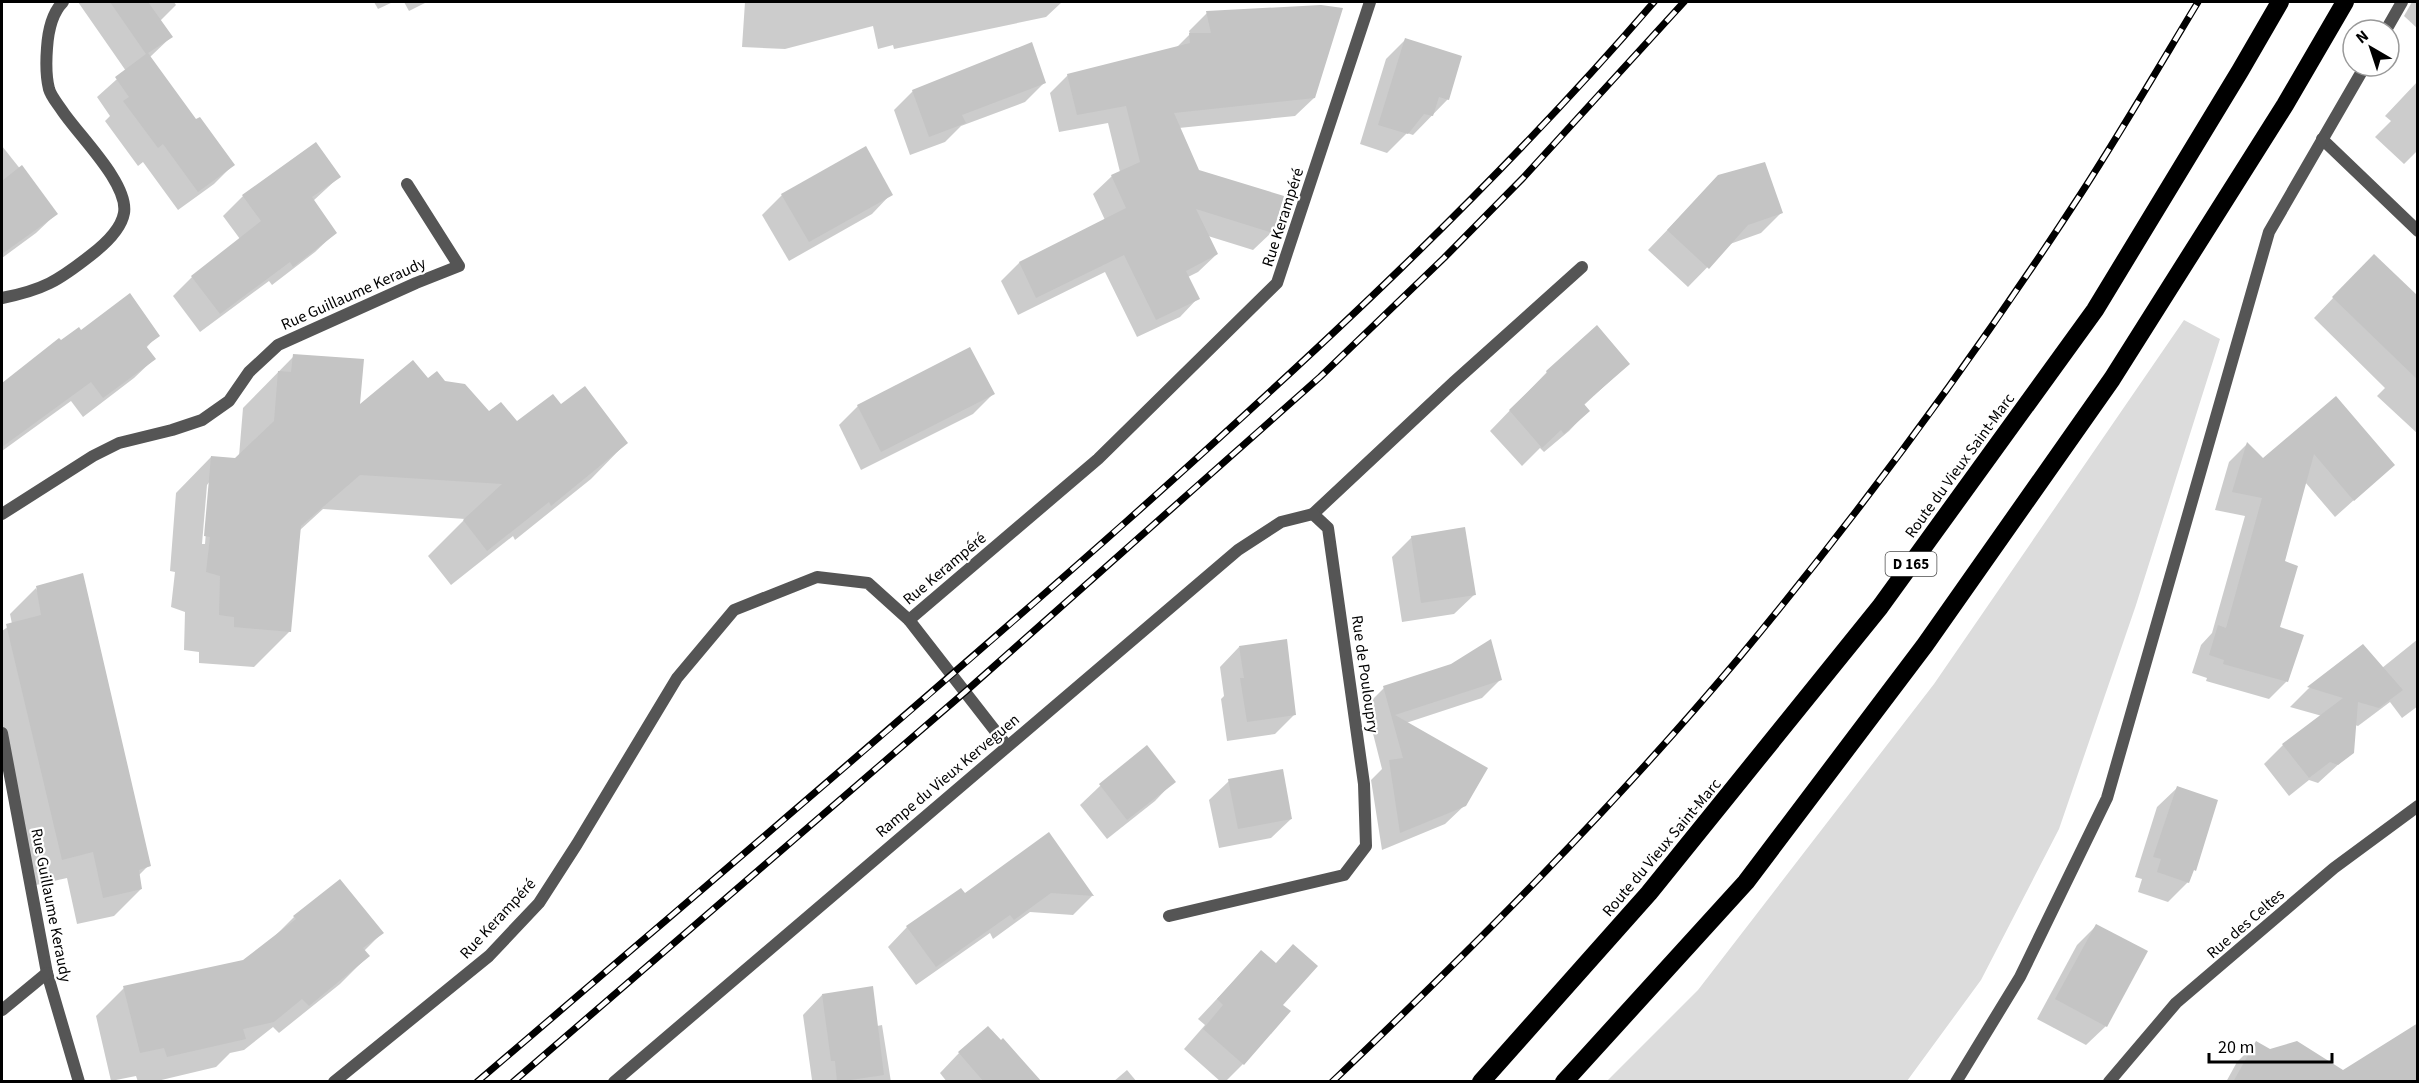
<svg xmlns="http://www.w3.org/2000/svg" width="2419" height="1083" font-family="'Source Sans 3',sans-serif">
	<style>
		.green { fill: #dcdcdc }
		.shadow { fill: #0003; fill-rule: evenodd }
		.building { fill: #c4c4c4 }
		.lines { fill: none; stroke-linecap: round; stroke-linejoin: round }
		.lane { stroke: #555; stroke-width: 12 }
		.street { stroke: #555; stroke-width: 12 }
		.highway { stroke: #000; stroke-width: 18 }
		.rail-casing { stroke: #000; stroke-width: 7 }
		.rail { stroke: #fff; stroke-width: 4.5; stroke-dasharray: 14; stroke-linecap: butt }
		.labels { text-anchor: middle; stroke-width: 4.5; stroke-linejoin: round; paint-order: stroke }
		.shield { fill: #fff; stroke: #4c4c4c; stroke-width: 1.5 }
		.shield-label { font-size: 15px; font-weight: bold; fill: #000 }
		.street-label { font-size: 16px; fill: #000; stroke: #fff }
	</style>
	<rect width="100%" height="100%" fill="#fff"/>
	<!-- green -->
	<path class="green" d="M2184 320 2220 339 2136 605 2059 829 1981 980 1907 1081H1607L1698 990 1934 684Z"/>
	<!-- shadow -->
	<g class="shadow">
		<path d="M78 2H174L176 5 160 21 171 37 150 57 196 121 233 165 214 184 178 210 143 162 138 166 105 121 110 116 97 97 126 71Z"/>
		<path d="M374 2H393L378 9Z"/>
		<path d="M404 2H427L409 11Z"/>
		<path d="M745 2H1062L1046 17 894 49 893 45 878 49 873 26 785 49 742 47Z"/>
		<path d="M2412 2H2418V29L2404 16Z"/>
		<path d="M1207 13 1314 98 1295 116 1179 128 1198 171 1272 232 1253 250 1208 236 1217 254 1198 272 1188 277 1198 298 1180 317 1137 337 1105 272 1018 315 1001 281 1019 263 1105 220 1093 194 1112 176 1120 172 1108 123 1059 132 1050 93 1068 75 1176 48 1190 34 1189 31Z"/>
		<path d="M1405 40 1448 99 1413 135 1407 133 1387 153 1360 144 1386 59Z"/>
		<path d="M2418 81V150L2404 164 2375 137 2391 121 2385 116Z"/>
		<path d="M1044 83 1025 102 961 126 945 142 910 155 894 110 913 91Z"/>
		<path d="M2 146 56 214 36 233 2 258Z"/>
		<path d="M339 177 313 201 335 233 315 252 272 285 269 281 200 332 173 296 192 277 240 239 223 216 243 196Z"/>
		<path d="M891 194 872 214 789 261 762 215 782 195Z"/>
		<path d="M1699 197 1781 213 1761 233 1730 244 1688 287 1648 250Z"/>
		<path d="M2355 275 2418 298V434L2377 396 2385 388 2314 318Z"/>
		<path d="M81 332 158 335 146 348 154 359 134 378 83 417 71 401 2 451V385L58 340 61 342Z"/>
		<path d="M294 356 358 408 428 381 444 383 489 413 517 423 560 406 626 443 591 479 515 540 513 536 451 585 428 556 465 519 323 509 300 530 290 631 254 667 199 663V652L184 650 185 612 171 607 175 572 170 571 176 493 211 457 236 459 239 456 243 408ZM210 481 205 544H202L207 485Z"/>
		<path d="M1628 364 1583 406 1588 411 1569 431 1544 452 1540 448 1522 466 1490 431 1547 372Z"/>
		<path d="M993 394 973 414 861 470 839 425 858 406Z"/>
		<path d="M2336 398 2393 465 2335 517 2305 482 2283 562 2278 628 2287 681 2269 699 2206 681 2207 678 2192 673 2201 645 2212 633 2245 516 2215 510 2229 462 2247 444 2263 460Z"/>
		<path d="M1412 537 1474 595 1454 614 1402 622 1392 557Z"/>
		<path d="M36 588 149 865 138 876 141 889 114 916 77 924 67 878 36 885 2 742V631L12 624 10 614Z"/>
		<path d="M2418 639V706L2402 718 2390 702 2358 726 2355 725 2352 752 2318 783 2309 780 2289 796 2264 764 2283 745 2322 716 2290 707 2308 689 2363 646 2382 668Z"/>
		<path d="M1239 647 1294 715 1275 734 1227 741 1221 699 1224 696 1220 667Z"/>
		<path d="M1500 680 1482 698 1406 723 1465 805 1445 824 1382 850 1371 780 1382 769 1366 706 1384 688Z"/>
		<path d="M1147 747 1174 781 1155 801 1107 839 1080 805 1100 786Z"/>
		<path d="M1229 781 1291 819 1271 838 1219 848 1209 800Z"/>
		<path d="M2177 788 2188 882 2168 902 2138 892 2142 879 2135 877 2157 807Z"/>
		<path d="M1049 834 1092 896 1073 915 1030 912 993 939 990 933 916 985 888 947 907 927 964 895Z"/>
		<path d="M294 917 382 933 364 951 368 956 340 984 279 1033 273 1027 244 1050 230 1053 216 1067 153 1082H138L136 1076 111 1081 96 1016 124 988 243 962 273 938Z"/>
		<path d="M2096 926 2106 1026 2086 1045 2037 1019 2077 945Z"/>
		<path d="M1261 952 1281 1005 1289 1012 1243 1064 1225 1082H1221L1184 1049 1205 1025 1198 1019Z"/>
		<path d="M822 995 877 1026 882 1025 891 1082 812 1080 803 1015Z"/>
		<path d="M2256 1043 2269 1050 2342 1082H2226L2237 1062Z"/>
		<path d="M959 1053 1035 1082H947L940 1073Z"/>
		<path d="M1127 1070 1137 1082H1113Z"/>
	</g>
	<!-- building -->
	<g class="building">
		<path d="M110 2H148L173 37 148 53 196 119 200 117 235 165 198 192 163 144 158 148 123 101 129 97 115 77 146 54Z"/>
		<path d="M1321 5 1343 8 1315 98 1174 113 1199 170 1284 196 1273 233 1196 209 1218 254 1186 271 1200 299 1156 320 1124 255 1036 298 1019 262 1126 208 1111 175 1140 162 1126 106 1077 115 1067 74 1190 43 1189 33H1211L1206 11Z"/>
		<path d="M1405 38 1462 56 1449 100 1439 97 1433 116 1424 114 1408 134 1378 125Z"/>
		<path d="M1032 42 1046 83 962 115 966 123 929 137 912 90Z"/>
		<path d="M316 142 341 177 312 197 337 233 293 267 290 262 220 314 191 276 261 221 242 195Z"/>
		<path d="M866 146 893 195 809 242 781 194Z"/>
		<path d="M1765 162 1783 213 1748 225 1709 269 1667 230 1718 175Z"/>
		<path d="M22 165 58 214 2 254V181Z"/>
		<path d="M2374 254 2418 296V380L2332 297Z"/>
		<path d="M130 293 160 336 146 346 156 359 103 398 91 382 2 447V383L59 338 61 340 79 327 81 330Z"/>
		<path d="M1597 325 1630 364 1584 404 1590 411 1564 434 1561 430 1542 448 1509 410 1547 373 1546 371Z"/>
		<path d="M970 347 995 394 881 452 857 405Z"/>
		<path d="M293 354 364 359 360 404 413 360 428 378 437 371 445 381 465 384 489 411 501 402 517 421 553 394 561 404 585 386 628 443 551 506 549 502 487 551 463 520 502 484 360 475 301 526 291 632 234 627V617L219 615 220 576 206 572 210 537 204 536 211 456 235 458 274 421 278 371 291 372Z"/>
		<path d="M2336 396 2395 465 2354 501 2314 454 2285 561 2298 566 2280 627 2304 635 2288 682 2223 664 2224 660 2209 655 2218 625 2226 628 2262 498 2232 492 2247 442 2263 458Z"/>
		<path d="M1465 527 1476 595 1421 603 1411 536Z"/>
		<path d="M83 573 151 866 139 870 142 889 103 898 93 852 62 860 6 624 41 615 36 586Z"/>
		<path d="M1287 639 1296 715 1247 722 1240 678H1244L1239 646Z"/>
		<path d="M1491 639 1502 680 1395 715 1488 768 1466 806 1400 833 1389 760 1403 758 1383 686 1451 664Z"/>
		<path d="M2363 644 2403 690 2379 708 2358 702 2354 753 2338 765 2330 762 2309 778 2282 744 2343 698 2307 687Z"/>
		<path d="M1147 745 1176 782 1127 820 1099 784Z"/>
		<path d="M1283 769 1292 819 1238 829 1228 779Z"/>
		<path d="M2177 786 2218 800 2196 871 2194 870 2189 883 2157 872 2161 859 2153 857Z"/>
		<path d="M1049 832 1094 896 1051 893 1014 920 1010 915 936 967 906 926 961 888 965 893Z"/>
		<path d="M340 879 384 933 363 948 370 956 309 1006 302 999 274 1022 243 1029 246 1039 167 1057 164 1048 140 1053 123 986 243 960 296 919 293 916Z"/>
		<path d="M2096 924 2148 951 2107 1027 2055 999Z"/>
		<path d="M1293 944 1318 966 1283 1005 1291 1011 1244 1065 1203 1029 1223 1005 1217 999 1261 950 1276 963Z"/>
		<path d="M873 986 884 1075 837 1082 835 1061H831L822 994Z"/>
		<path d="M2418 1023V1082H2233L2256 1041 2270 1049 2297 1041 2343 1070Z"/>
		<path d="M988 1026 1001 1040 1003 1038 1042 1082H984L958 1052Z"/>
	</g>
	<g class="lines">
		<!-- lane -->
		<path class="lane" d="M1313 514 1454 382 1582 267"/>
		<!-- street -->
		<g class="street">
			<path d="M2386 30 2402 2"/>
			<path d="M2322 139 2418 231"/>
			<path d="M2 298C43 290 58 281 91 255 104 245 121 230 124 213 129 183 77 134 61 109 57 103 51 96 49 89 46 77 46 61 47 48 48 33 52 13 63 2"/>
			<path d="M2 514 93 456 119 443 172 430 202 420 229 401 249 372 278 345 416 283 459 266 407 184"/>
			<path d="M909 620 1007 746"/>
			<path d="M2 733 47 973 79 1082"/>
			<path d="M2 1010 47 973"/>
			<path d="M334 1082 489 956 539 903 577 844 677 678 734 610 817 577 868 583 909 620 1098 459 1277 283 1370 2"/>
			<path d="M614 1082 1238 550 1281 522 1313 514 1328 528 1364 784 1366 846 1344 875 1169 916"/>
			<path d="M1956 1082 2020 977 2107 798 2269 232 2365 66"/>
			<path d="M2109 1082 2176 1003 2334 868 2418 806"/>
		</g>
		<!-- highway -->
		<g class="highway">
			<path d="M1481 1082 1649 893 1880 607 2095 310 2240 71 2280 2"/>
			<path d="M1564 1082 1746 882 1925 645 2112 379 2285 105 2345 2"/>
		</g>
		<defs>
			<g id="rail">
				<path d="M477 1082C695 895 914 710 1128 520 1312 356 1493 189 1654 2"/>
				<path d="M513 1082 965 692 1320 377 1444 258 1523 178 1684 2"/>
				<path d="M1332 1082C1474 947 1612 809 1738 659 1861 511 1977 354 2082 192 2122 130 2160 65 2198 2"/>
			</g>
		</defs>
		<!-- rail casing -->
		<use href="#rail" class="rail-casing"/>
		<!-- rail -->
		<use href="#rail" class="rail"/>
	</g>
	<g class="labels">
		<!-- shield labels -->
		<rect class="shield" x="1885.5" y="552" width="51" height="24" rx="4.5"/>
		<g class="shield-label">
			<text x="1911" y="569">D 165</text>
		</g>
		<!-- street labels -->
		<g class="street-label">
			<text transform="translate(1282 217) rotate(-72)" y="6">Rue Kerampéré</text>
			<text transform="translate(353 293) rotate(-24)" y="6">Rue Guillaume Keraudy</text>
			<text transform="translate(1959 465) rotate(-54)" y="6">Route du Vieux Saint-Marc</text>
			<text transform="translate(944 568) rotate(-40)" y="6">Rue Kerampéré</text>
			<text transform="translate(1366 674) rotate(82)" y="6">Rue de Pouloupry</text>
			<text transform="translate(947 775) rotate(-40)" y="6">Rampe du Vieux Kerveguen</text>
			<text transform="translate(1661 847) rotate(-50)" y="6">Route du Vieux Saint-Marc</text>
			<text transform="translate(52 905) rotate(79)" y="6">Rue Guillaume Keraudy</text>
			<text transform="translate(497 918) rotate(-47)" y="6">Rue Kerampéré</text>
			<text transform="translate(2245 923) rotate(-41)" y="6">Rue des Celtes</text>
		</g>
	</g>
	<!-- border -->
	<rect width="2419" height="1083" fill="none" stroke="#000000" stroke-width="6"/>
	<!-- north arrow -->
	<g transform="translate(2371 48) rotate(321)"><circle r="28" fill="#ffffff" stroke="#999999" stroke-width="1.5"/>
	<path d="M0-4.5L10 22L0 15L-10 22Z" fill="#000000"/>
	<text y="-9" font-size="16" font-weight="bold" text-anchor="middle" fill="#000000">N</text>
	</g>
	<!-- scale -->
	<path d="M2209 1053v9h123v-9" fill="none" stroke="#000000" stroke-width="3"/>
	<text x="2218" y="1053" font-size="18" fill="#000000" stroke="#ffffff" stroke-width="4.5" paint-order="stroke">20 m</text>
</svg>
